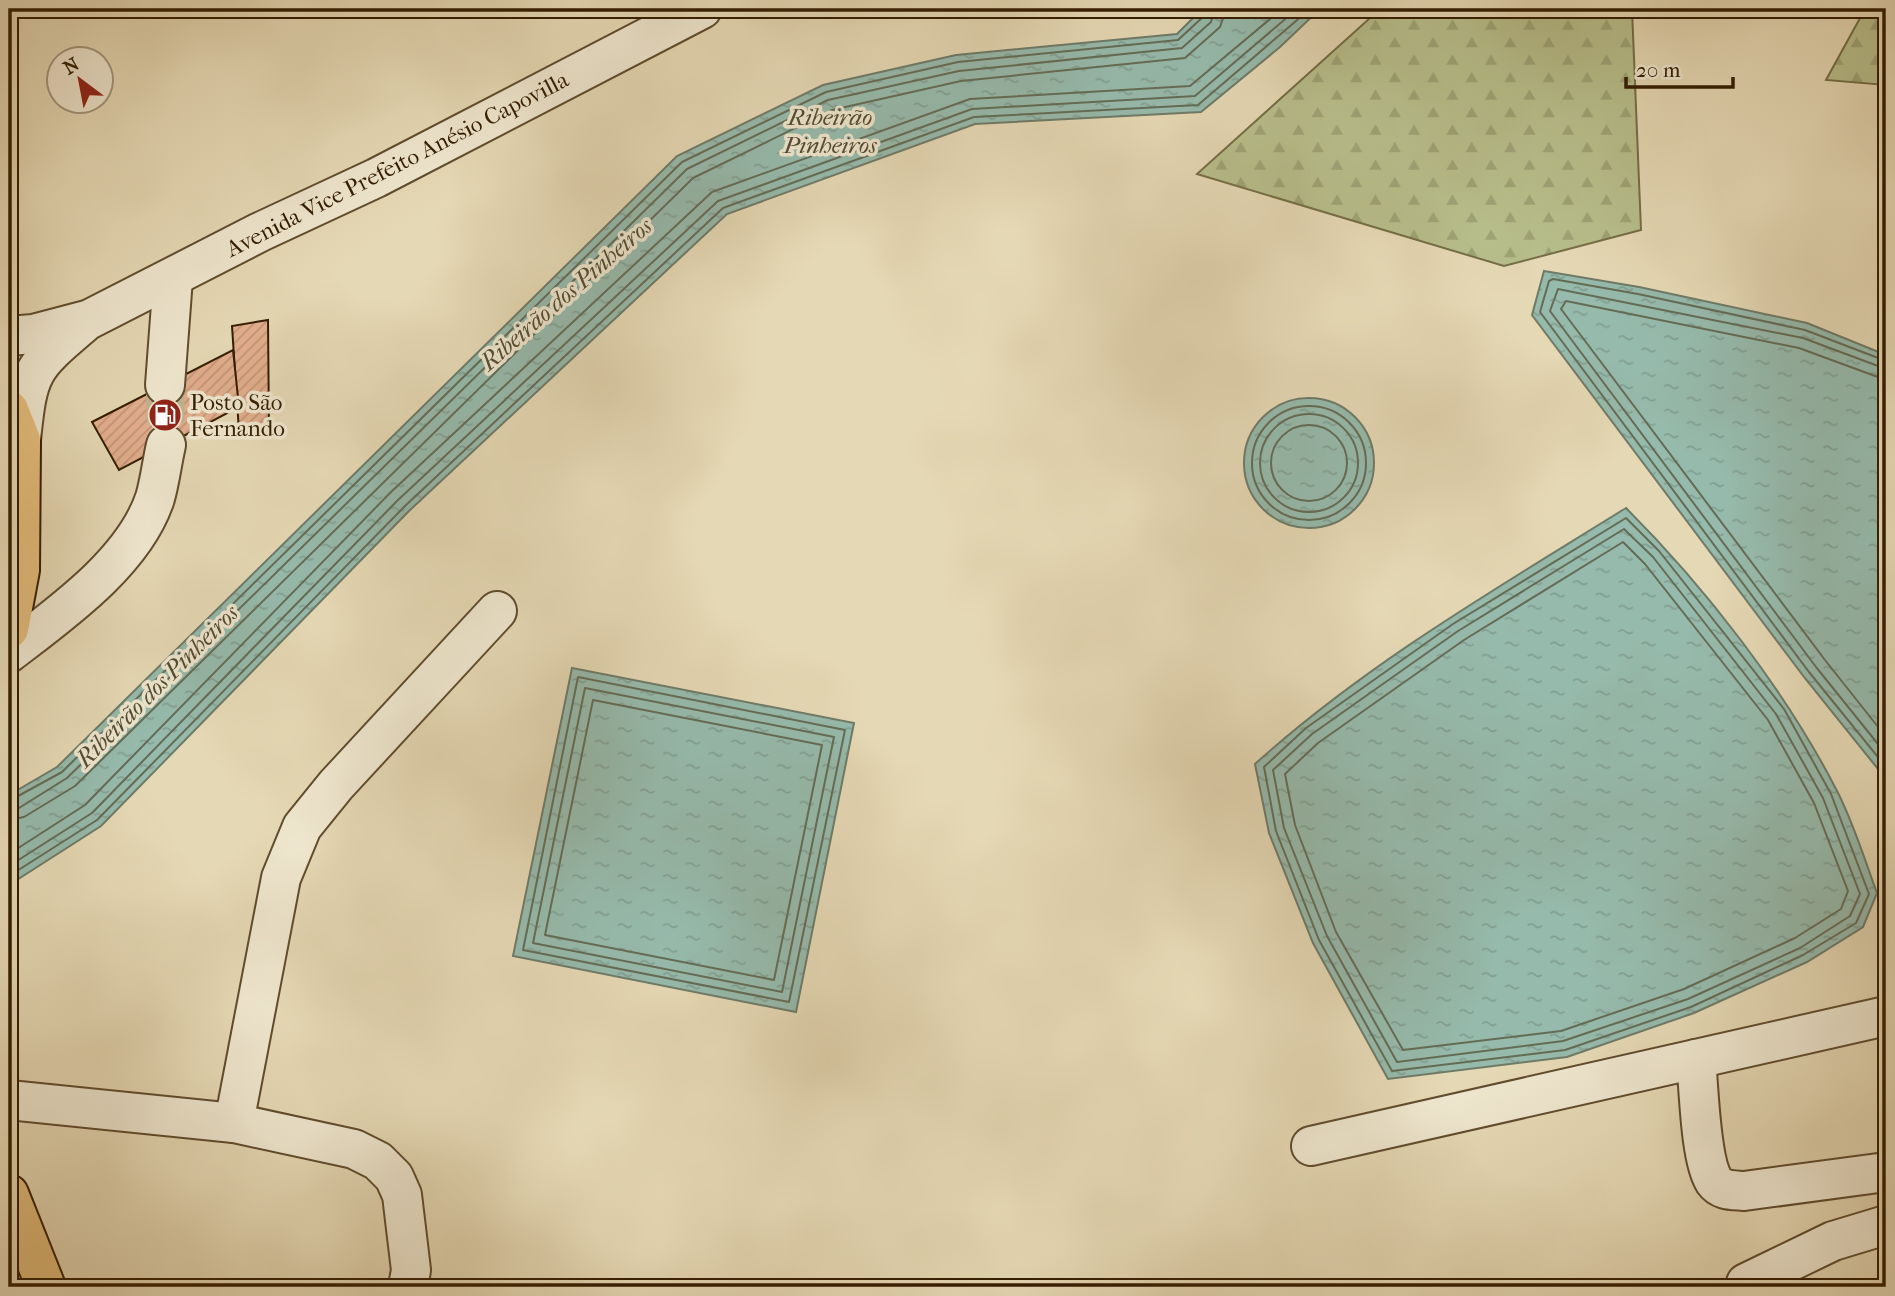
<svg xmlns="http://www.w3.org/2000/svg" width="1895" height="1296" font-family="'IM FELL French Canon',serif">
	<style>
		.forest { fill: url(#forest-firs); stroke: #756e46; stroke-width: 2 }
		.water { fill: url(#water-ripples); stroke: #6e7b68; stroke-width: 2 }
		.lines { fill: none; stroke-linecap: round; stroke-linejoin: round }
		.shore { stroke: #646c56; stroke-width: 2 }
		.building { fill: url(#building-hatch); stroke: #331d01; stroke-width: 2 }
		.minor-tunnel { stroke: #c1b390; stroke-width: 38; stroke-dasharray: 38 19; stroke-linecap: butt }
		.minor-casing { stroke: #604c2e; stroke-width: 42 }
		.major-casing { stroke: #331d01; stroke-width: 42 }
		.minor { stroke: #eee6ce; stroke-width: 38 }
		.major { stroke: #e2bc7a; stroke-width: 38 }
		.labels { text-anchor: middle; stroke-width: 7; stroke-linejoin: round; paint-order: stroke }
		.street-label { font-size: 23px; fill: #331d01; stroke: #eee6ce }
		.poi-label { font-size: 23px; fill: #331d01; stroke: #eee6ce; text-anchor: start }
		.water-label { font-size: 24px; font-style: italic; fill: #514c34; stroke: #eee6ce }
	</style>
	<defs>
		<pattern id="forest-firs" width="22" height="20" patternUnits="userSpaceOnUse" patternTransform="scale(1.75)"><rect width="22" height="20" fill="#b7be8b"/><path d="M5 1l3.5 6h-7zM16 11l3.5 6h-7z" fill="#9ea376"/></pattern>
		<pattern id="water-ripples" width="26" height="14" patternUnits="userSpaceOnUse" patternTransform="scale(1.75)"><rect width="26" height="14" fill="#96baac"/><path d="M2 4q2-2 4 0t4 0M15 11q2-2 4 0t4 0" fill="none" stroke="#829f92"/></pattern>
		<pattern id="building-hatch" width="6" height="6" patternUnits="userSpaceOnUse" patternTransform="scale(1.75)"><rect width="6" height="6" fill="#e2ae8d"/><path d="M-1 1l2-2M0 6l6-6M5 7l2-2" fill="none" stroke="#c29578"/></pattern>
	</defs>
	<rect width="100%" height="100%" fill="#e5d8b4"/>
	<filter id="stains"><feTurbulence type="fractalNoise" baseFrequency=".00286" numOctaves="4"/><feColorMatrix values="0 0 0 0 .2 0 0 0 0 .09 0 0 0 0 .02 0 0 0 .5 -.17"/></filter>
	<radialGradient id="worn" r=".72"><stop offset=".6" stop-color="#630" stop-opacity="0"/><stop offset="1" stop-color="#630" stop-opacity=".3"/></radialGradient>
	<!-- forest -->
	<g class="forest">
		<path d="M1380 9H1632L1641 230 1504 266 1197 174Z"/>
		<path d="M1865 9H1886V85L1826 80Z"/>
	</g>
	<!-- water -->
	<g class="water">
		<path d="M1202 9H1320L1280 47 1201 112 975 124 727 214 409 511 101 826 9 885V795L57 767 677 156 823 85 956 55 1177 34Z"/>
		<path d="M1544 271 1639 287 1807 323 1886 355V779L1804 677 1532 315Z"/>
		<circle cx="1309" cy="463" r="65"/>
		<path d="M1626 508C1705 587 1785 690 1836 789 1853 821 1864 858 1877 893L1863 927 1807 962 1694 1013 1567 1057 1388 1079 1313 943 1269 833 1255 764C1367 663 1499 587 1626 508Z"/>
		<path d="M572 668 854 723 796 1012 513 956Z"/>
	</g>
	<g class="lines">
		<!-- shore -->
		<g class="shore">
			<path d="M1886 361 1805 330 1638 294 1553 279 1549 281 1540 312 1809 672 1886 767"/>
			<path d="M1886 369 1803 338 1558 289 1550 311 1816 667 1886 754"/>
			<path d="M1886 380 1799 348 1566 301 1561 309 1825 660 1886 737"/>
			<circle cx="1309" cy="463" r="57"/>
			<circle cx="1309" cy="463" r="49"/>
			<circle cx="1309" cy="463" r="38"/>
			<path d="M1626 518 1659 551 1784 709 1831 794 1869 894 1856 923 1803 955 1691 1007 1565 1050 1392 1071 1319 940 1276 831 1264 767 1306 728 1453 624Z"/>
			<path d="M1624 529 1653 557 1776 714 1823 798 1860 894 1850 916 1800 948 1688 999 1563 1041 1397 1062 1327 936 1284 828 1273 770 1312 734 1458 631Z"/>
			<path d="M1623 542 1645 564 1768 720 1814 803 1848 891 1841 909 1795 938 1684 989 1561 1031 1403 1050 1336 932 1295 825 1285 774 1318 743 1464 640Z"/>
			<path d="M578 677 845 730 789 1002 523 950Z"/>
			<path d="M585 688 834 737 782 992 533 943Z"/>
			<path d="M593 700 822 745 774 980 545 935Z"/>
			<path d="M9 801 62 772 682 162 826 92 958 62 1178 40 1204 16 1206 9"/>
			<path d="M9 810 19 808 67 778 687 169 828 100 959 71 1182 48 1211 22 1215 9"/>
			<path d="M9 820 24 817 75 786 693 178 832 110 961 81 1185 58 1220 27 1226 9"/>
			<path d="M9 854 85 805 391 492 712 192 970 99 1190 86 1282 9"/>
			<path d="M9 866 92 813 398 500 718 201 972 109 1195 96 1297 9"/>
			<path d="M9 876 97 820 405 506 723 208 974 117 1198 105 1310 9"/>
		</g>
	</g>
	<!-- building -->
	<g class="building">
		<path d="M268 320 269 431H239L232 326Z"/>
		<path d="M233 350 239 407 119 470 92 422Z"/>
	</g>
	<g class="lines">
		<!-- minor-tunnel -->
		<path class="minor-tunnel" d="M165 385 166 445"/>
		<defs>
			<g id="minor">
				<path d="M9 336 33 334 90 319 260 232 376 178 702 9"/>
				<path d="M165 385 173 278"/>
				<path d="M21 440C28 371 31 368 83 324"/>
				<path d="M9 653C60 614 134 562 155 498 160 481 162 462 166 445"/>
				<path d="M1696 1059C1699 1088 1700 1159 1714 1181 1721 1191 1732 1190 1744 1191L1886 1172"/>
				<path d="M9 1100 234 1123 354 1149 378 1161 394 1177 402 1195 411 1270 408 1287"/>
				<path d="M234 1123 281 878 302 827 336 785 497 611"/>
				<path d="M1311 1146 1886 1016"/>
				<path d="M1746 1283 1833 1241 1886 1225"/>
			</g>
			<g id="major">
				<path d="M9 410 21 440 20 570 9 629"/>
				<path d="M9 1194 46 1287"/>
			</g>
		</defs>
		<!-- minor casing -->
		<use href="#minor" class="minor-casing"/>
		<!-- major casing -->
		<use href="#major" class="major-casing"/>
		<!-- minor -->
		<use href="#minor" class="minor"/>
		<!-- major -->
		<use href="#major" class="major"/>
	</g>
	<!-- icons -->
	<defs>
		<symbol id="fuel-disc" viewBox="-11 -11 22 22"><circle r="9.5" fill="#8f2418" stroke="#eee6ce"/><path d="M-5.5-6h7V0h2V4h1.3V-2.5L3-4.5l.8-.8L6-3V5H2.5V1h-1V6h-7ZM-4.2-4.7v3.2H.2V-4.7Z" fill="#fff"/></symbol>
	</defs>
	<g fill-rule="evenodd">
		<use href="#fuel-disc" x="146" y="396" width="38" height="38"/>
	</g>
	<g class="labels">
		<!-- street labels -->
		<g class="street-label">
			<text transform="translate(397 164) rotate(-27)" y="8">Avenida Vice Prefeito Anésio Capovilla</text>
		</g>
		<!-- poi labels -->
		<g class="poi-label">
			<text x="190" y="410">Posto São<tspan x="190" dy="26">Fernando</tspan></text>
		</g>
		<!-- water labels -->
		<g class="water-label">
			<text x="830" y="125">Ribeirão<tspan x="830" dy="28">Pinheiros</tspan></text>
			<text transform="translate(566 294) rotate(-41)" y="8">Ribeirão dos Pinheiros</text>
			<text transform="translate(157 686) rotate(-45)" y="8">Ribeirão dos Pinheiros</text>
		</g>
	</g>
	<!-- margin -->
	<rect width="1895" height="1296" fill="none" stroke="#e5d8b4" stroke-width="35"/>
	<rect x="10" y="10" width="1874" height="1275" fill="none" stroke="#331d01" stroke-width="3.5"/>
	<rect x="18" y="18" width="1860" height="1261" fill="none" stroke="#331d01" stroke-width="2"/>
	<!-- north arrow -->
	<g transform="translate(80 80) rotate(328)"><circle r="33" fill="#eee6ce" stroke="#a3967c" stroke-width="2"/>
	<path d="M0-5L12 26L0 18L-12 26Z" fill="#8f2418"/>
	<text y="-10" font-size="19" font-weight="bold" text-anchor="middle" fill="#331d01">N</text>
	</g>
	<!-- scale -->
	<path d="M1626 77v10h107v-10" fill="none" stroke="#331d01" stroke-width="3.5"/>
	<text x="1636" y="77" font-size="21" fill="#331d01" stroke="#eee6ce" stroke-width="5" paint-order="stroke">20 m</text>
	<rect width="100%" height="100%" filter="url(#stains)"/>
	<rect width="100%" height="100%" fill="url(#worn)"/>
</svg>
